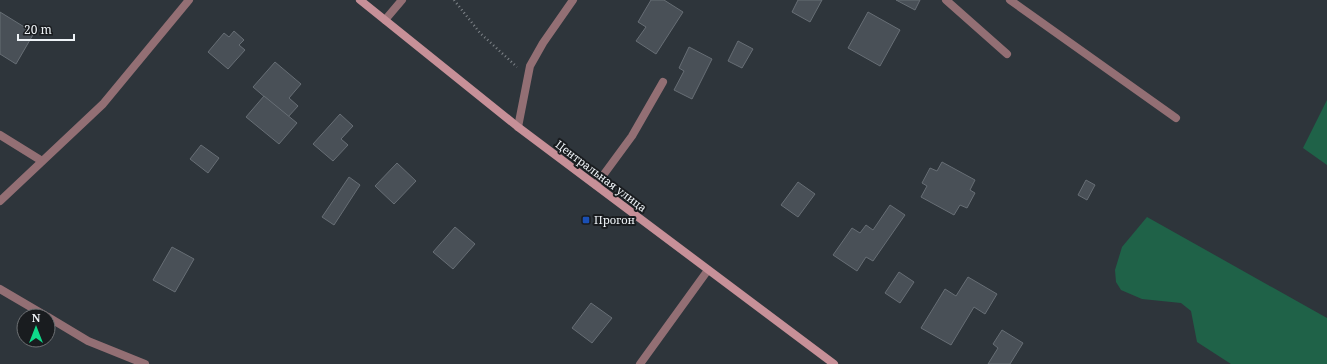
<svg xmlns="http://www.w3.org/2000/svg" width="1327" height="364" font-family="'Noto Serif',serif">
	<style>
		.green { fill: #1f6248 }
		.building { fill: #495057; stroke: #676e75 }
		.lines { fill: none; stroke-linecap: round; stroke-linejoin: round }
		.path { stroke: #80868b; stroke-width: 2.5; stroke-dasharray: 1 3; stroke-linecap: butt }
		.service { stroke: #936f74; stroke-width: 8 }
		.minor { stroke: #936f74; stroke-width: 8 }
		.secondary { stroke: #c79098; stroke-width: 8 }
		.transit-dot { fill: #1a4fb4; stroke: #191c1f; stroke-width: 1.5 }
		.labels { text-anchor: middle; stroke-width: 4; stroke-linejoin: round; paint-order: stroke }
		.street-label { font-size: 11px; fill: #eef3f7; stroke: #191c1f }
		.poi-label { font-size: 11px; fill: #eef3f7; stroke: #191c1f; text-anchor: start }
	</style>
	<rect width="100%" height="100%" fill="#2e353b"/>
	<!-- green -->
	<g class="green">
		<path d="M1327 100V165L1303 148Z"/>
		<path d="M1147 217 1327 318V364H1231L1197 342 1191 311 1181 303 1142 299 1121 290 1116 282 1115 270 1122 247Z"/>
	</g>
	<!-- building -->
	<g class="building">
		<path d="M651 0H664L683 12 656 54 636 41 646 27 638 22Z"/>
		<path d="M798 0H822L810 22 792 12Z"/>
		<path d="M896 0H920L915 10Z"/>
		<path d="M0 12 34 33 16 64 0 54Z"/>
		<path d="M868 12 900 30 880 66 848 48Z"/>
		<path d="M234 31 244 40 239 45 245 50 228 69 208 52 224 33 229 37Z"/>
		<path d="M738 41 753 49 742 68 728 61Z"/>
		<path d="M689 47 712 59 692 99 674 90 684 71 679 68Z"/>
		<path d="M275 62 301 84 289 98 298 106 288 117 253 87Z"/>
		<path d="M264 96 297 123 279 144 246 117Z"/>
		<path d="M340 114 353 126 341 139 348 145 333 161 313 144Z"/>
		<path d="M201 145 219 158 208 173 190 159Z"/>
		<path d="M942 162 975 180 970 190 975 193 967 208 960 205 954 215 921 197 927 186 922 183 930 168 937 171Z"/>
		<path d="M397 163 416 181 394 204 375 186Z"/>
		<path d="M349 177 360 185 334 225 322 217Z"/>
		<path d="M1086 180 1095 185 1087 200 1078 195Z"/>
		<path d="M798 182 815 194 798 217 781 205Z"/>
		<path d="M890 205 905 215 873 261 866 257 857 271 833 255 852 228 860 233 866 225 873 230Z"/>
		<path d="M455 227 475 244 453 269 433 252Z"/>
		<path d="M172 247 194 259 175 292 153 280Z"/>
		<path d="M899 272 914 282 900 303 885 293Z"/>
		<path d="M968 277 997 294 985 314 974 307 951 345 921 328 945 289 956 296Z"/>
		<path d="M591 303 612 318 592 343 572 328Z"/>
		<path d="M1002 330 1023 343 1010 364H988L998 348 993 344Z"/>
	</g>
	<g class="lines">
		<!-- path -->
		<path class="path" d="M454 0 480 33 517 67"/>
		<!-- service -->
		<g class="service">
			<path d="M1010 0 1176 118"/>
			<path d="M385 20 402 0"/>
			<path d="M596 185 632 136 663 82"/>
			<path d="M640 364 708 270"/>
		</g>
		<!-- minor -->
		<g class="minor">
			<path d="M946 0 1007 54"/>
			<path d="M518 127 530 66 543 43 573 0"/>
			<path d="M0 135 42 161"/>
			<path d="M0 201 103 104 189 0"/>
			<path d="M0 289 46 316"/>
			<path d="M48 317 88 341 145 364"/>
		</g>
		<!-- secondary -->
		<path class="secondary" d="M360 0 518 127 834 364"/>
	</g>
	<!-- markers -->
	<rect class="transit-dot" x="582" y="216" width="8" height="8" rx="2"/>
	<g class="labels">
		<!-- street labels -->
		<g class="street-label">
			<text transform="translate(601 176) rotate(37)" y="4">Центральная улица</text>
		</g>
		<!-- poi labels -->
		<g class="poi-label">
			<text x="594" y="224">Прогон</text>
		</g>
	</g>
	<!-- north arrow -->
	<g transform="translate(36 328)"><circle r="19" fill="#191c1f" stroke="#6e7275"/>
	<path d="M0-3L7 15L0 10L-7 15Z" fill="#0fd98a"/>
	<text y="-6" font-size="11" font-weight="bold" text-anchor="middle" fill="#eef3f7">N</text>
	</g>
	<!-- scale -->
	<path d="M18 34v6h56v-6" fill="none" stroke="#eef3f7" stroke-width="2"/>
	<text x="24" y="34" font-size="12" fill="#eef3f7" stroke="#191c1f" stroke-width="3" paint-order="stroke">20 m</text>
</svg>
